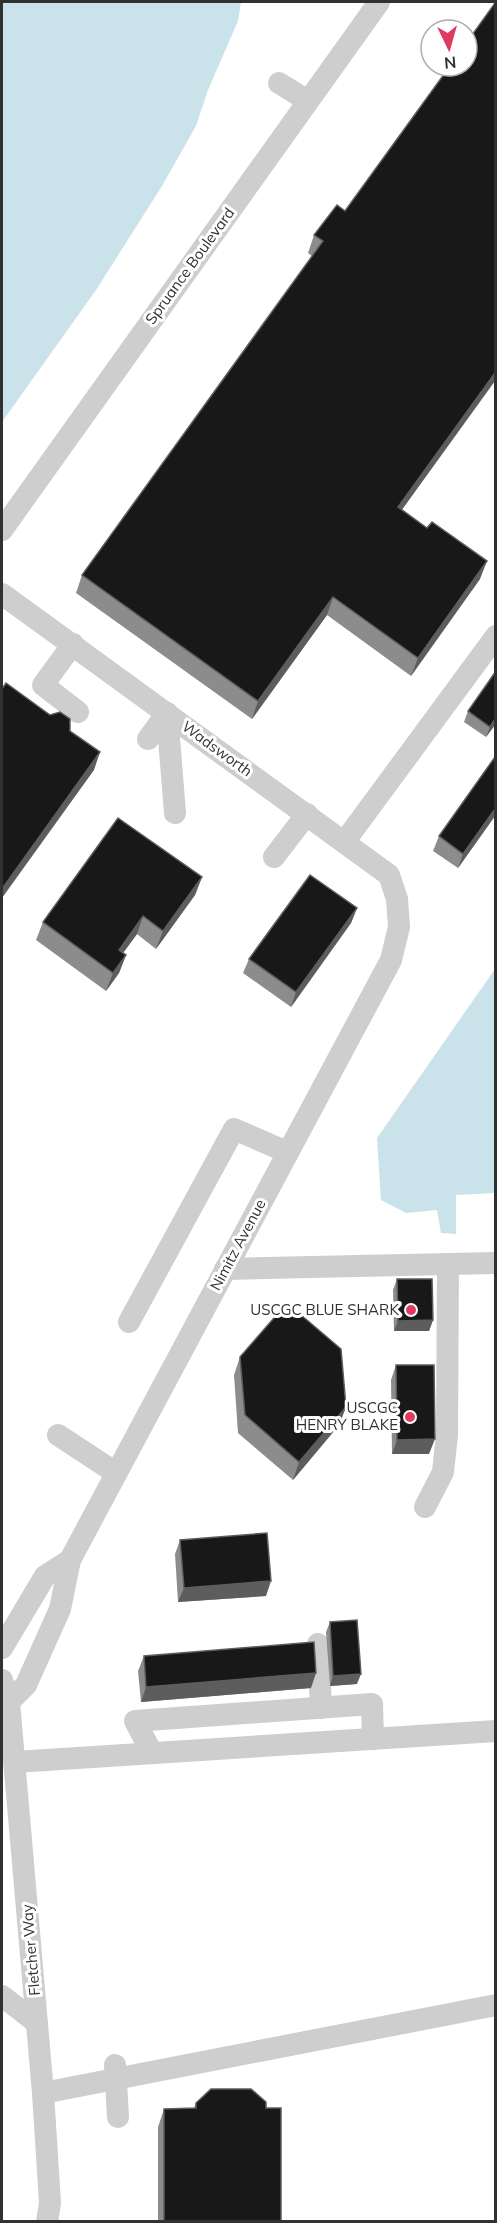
<svg xmlns="http://www.w3.org/2000/svg" width="497" height="2223" font-family="Mulish,sans-serif">
	<style>
		.water { fill: #cae3ea }
		.lines { fill: none; stroke-linecap: round; stroke-linejoin: round }
		.minor { stroke: #cecece; stroke-width: 22 }
		.wall { fill: #8c8c8c }
		.shaded-wall { fill: #5d5d5d }
		.building { fill: #181818; stroke: #5d5d5d; stroke-width: 1.5 }
		.poi-dot { fill: #e13a61; stroke: #fff; stroke-width: 2 }
		.labels { text-anchor: middle; stroke-width: 6; stroke-linejoin: round; paint-order: stroke }
		.street-label { font-size: 15px; fill: #313131; stroke: #fff }
		.poi-label { font-size: 15px; fill: #313131; stroke: #fff; text-anchor: end }
	</style>
	<rect width="100%" height="100%" fill="#fff"/>
	<!-- water -->
	<g class="water">
		<path d="M2 2H241L238 21 208 90 196 126 162 186 96 290 2 422Z"/>
		<path d="M495 969V1193L456 1195V1234L441 1233 437 1210 406 1213 381 1200 377 1138Z"/>
	</g>
	<g class="lines">
		<!-- minor -->
		<g class="minor">
			<path d="M279 83 308 101"/>
			<path d="M2 530 379 2"/>
			<path d="M2 594 389 875 397 899 399 927 391 960 70 1560 60 1609 26 1685 9 1702"/>
			<path d="M73 644 43 685 78 712"/>
			<path d="M167 713 175 813"/>
			<path d="M148 739 167 713"/>
			<path d="M345 841 496 636"/>
			<path d="M274 857 307 814"/>
			<path d="M225 1269 496 1263"/>
			<path d="M129 1322 234 1129 287 1152"/>
			<path d="M58 1435 116 1473"/>
			<path d="M425 1507 443 1472 447 1435 448 1264"/>
			<path d="M318 1644 321 1708"/>
			<path d="M2 1648 45 1576 70 1560"/>
			<path d="M2 1680 9 1702 43 2093 50 2203 47 2222"/>
			<path d="M152 1753 135 1721 372 1704 373 1739"/>
			<path d="M15 1762 496 1731"/>
			<path d="M2 1996 37 2023"/>
			<path d="M115 2065 118 2117"/>
			<path d="M43 2093 496 2005"/>
		</g>
	</g>
	<!-- wall -->
	<g class="wall">
		<path d="M337 205 402 511 480 579 411 676 327 615 252 719 76 593 82 575 312 256 308 253 314 235Z"/>
		<path d="M468 711 495 725 486 737 464 722Z"/>
		<path d="M495 816 458 868 433 851 439 836Z"/>
		<path d="M202 877 195 895 156 949 137 934 123 953 126 955 119 973 106 991 36 940 43 922Z"/>
		<path d="M357 908 351 923 291 1007 243 973 249 959Z"/>
		<path d="M397 1279 433 1320 429 1331H394L393 1290Z"/>
		<path d="M240 1357 346 1407 339 1425 293 1480 238 1433 234 1375Z"/>
		<path d="M396 1365 429 1454H392L391 1380Z"/>
		<path d="M180 1540 266 1596 178 1602 175 1554Z"/>
		<path d="M330 1622 357 1684 330 1686 326 1632Z"/>
		<path d="M144 1656 311 1688 141 1702 138 1671Z"/>
		<path d="M196 2103 266 2108 281 2222H158V2127L164 2109 194 2108Z"/>
	</g>
	<!-- shaded-wall -->
	<g class="shaded-wall">
		<path d="M495 373V381L391 525 398 507Z"/>
		<path d="M487 561 480 579 411 676 418 658Z"/>
		<path d="M333 597 327 615 252 719 258 701Z"/>
		<path d="M495 719V725L486 737 490 727Z"/>
		<path d="M100 752 94 770 2 898V889Z"/>
		<path d="M495 809V816L458 868 463 854Z"/>
		<path d="M202 877 195 895 156 949 163 931Z"/>
		<path d="M357 908 351 923 291 1007 296 992Z"/>
		<path d="M143 916 137 934 112 968 119 950Z"/>
		<path d="M126 955 119 973 106 991 113 973Z"/>
		<path d="M433 1320 429 1331H394L398 1321Z"/>
		<path d="M346 1407 339 1425 293 1480 299 1462Z"/>
		<path d="M435 1439 429 1454H392L397 1440Z"/>
		<path d="M271 1581 266 1596 178 1602 184 1588Z"/>
		<path d="M316 1673 311 1688 141 1702 146 1687Z"/>
		<path d="M361 1674 357 1684 330 1686 333 1676Z"/>
	</g>
	<!-- building -->
	<g class="building">
		<path d="M495 3V373L398 507 427 528 432 522 487 561 418 658 333 597 258 701 82 575 323 241 314 235 337 205 345 211 450 66H467V42Z"/>
		<path d="M494 674 495 675V719L490 727 468 711Z"/>
		<path d="M6 683 50 715 60 712 70 719V731L100 752 2 889V689Z"/>
		<path d="M495 757V809L463 854 439 836Z"/>
		<path d="M118 818 202 877 163 931 143 916 119 950 126 955 113 973 43 922Z"/>
		<path d="M310 875 357 908 296 992 249 959Z"/>
		<path d="M397 1279H432L433 1320 398 1321Z"/>
		<path d="M287 1303 341 1349 346 1407 299 1462 245 1415 240 1357Z"/>
		<path d="M396 1365H434L435 1439 397 1440Z"/>
		<path d="M267 1533 271 1581 184 1588 180 1540Z"/>
		<path d="M357 1620 361 1674 333 1676 330 1622Z"/>
		<path d="M314 1642 316 1673 146 1687 144 1656Z"/>
		<path d="M211 2089H251L266 2102V2108H281V2222H164V2109L196 2108V2103Z"/>
	</g>
	<!-- markers -->
	<g class="poi-dot">
		<circle cx="411" cy="1310" r="6"/>
		<circle cx="410" cy="1417" r="6"/>
	</g>
	<g class="labels">
		<!-- street labels -->
		<g class="street-label">
			<text transform="translate(190 266) rotate(-54)" y="5">Spruance Boulevard</text>
			<text transform="translate(217 749) rotate(36)" y="5">Wadsworth</text>
			<text transform="translate(238 1245) rotate(-62)" y="5">Nimitz Avenue</text>
			<text transform="translate(31 1950) rotate(-95)" y="5">Fletcher Way</text>
		</g>
		<!-- poi labels -->
		<g class="poi-label">
			<text x="399" y="1315">USCGC BLUE SHARK</text>
			<text x="398" y="1413">USCGC<tspan x="398" dy="17">HENRY BLAKE</tspan></text>
		</g>
	</g>
	<!-- border -->
	<rect width="497" height="2223" fill="none" stroke="#313131" stroke-width="6"/>
	<!-- north arrow -->
	<g transform="translate(449 48) rotate(175)"><circle r="28" fill="#ffffff" stroke="#adadad" stroke-width="1.5"/>
	<path d="M0-4.5L10 22L0 15L-10 22Z" fill="#e13a61"/>
	<text y="-9" font-size="16" font-weight="bold" text-anchor="middle" fill="#313131">N</text>
	</g>
</svg>
